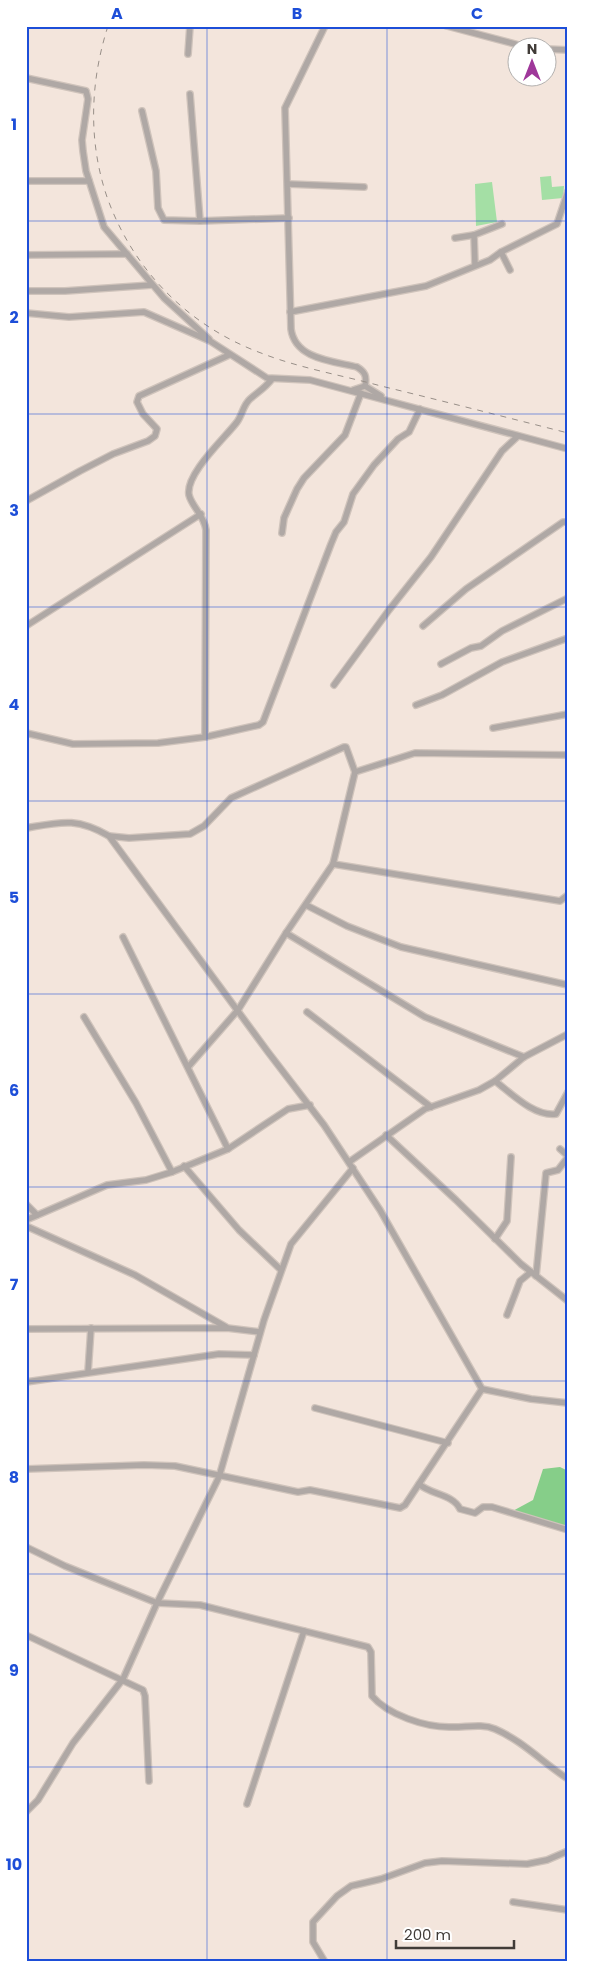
<svg xmlns="http://www.w3.org/2000/svg" width="594" height="1988" font-family="Poppins,sans-serif">
	<style>
		.green { fill: #a4dfa5 }
		.forest { fill: #86ce89 }
		.lines { fill: none; stroke-linecap: round; stroke-linejoin: round }
		.minor-casing { stroke: #cfc3bb; stroke-width: 8 }
		.minor { stroke: #afa8a5; stroke-width: 5.5 }
		.rail { stroke: #988f88; stroke-width: 1; stroke-dasharray: 6 6; stroke-linecap: butt }
		.grid { fill: none; stroke: #1d4ed8; stroke-width: 1; stroke-opacity: 0.55 }
		.neatline { fill: none; stroke: #1d4ed8; stroke-width: 2 }
		.grid-label { font-size: 16px; text-anchor: middle; font-weight: bold; fill: #1d4ed8 }
	</style>
	<rect width="100%" height="100%" fill="#f3e5dc"/>
	<!-- green -->
	<g class="green">
		<path d="M551 176 552 187 564 186 563 198 542 200 540 177Z"/>
		<path d="M492 182 497 222 476 226 475 184Z"/>
	</g>
	<!-- forest -->
	<path class="forest" d="M560 1467 568 1471V1529L509 1513 533 1500 543 1469Z"/>
	<g class="lines">
		<defs>
			<g id="minor">
				<path d="M325 26 285 108 291 329C295 359 332 361 357 367 365 372 367 376 365 386L353 390"/>
				<path d="M447 26 530 48"/>
				<path d="M546 49 568 50"/>
				<path d="M188 54 190 26"/>
				<path d="M26 78 86 91 88 99 82 140 83 151 86 171 104 227 164 298 209 339"/>
				<path d="M190 94 200 221"/>
				<path d="M142 111 156 171 158 208 164 220 200 221 289 218"/>
				<path d="M26 181H89"/>
				<path d="M288 184 364 187"/>
				<path d="M455 238 474 235"/>
				<path d="M501 252 510 270"/>
				<path d="M26 255 127 254"/>
				<path d="M475 265 474 235 502 224"/>
				<path d="M26 291H65L152 285"/>
				<path d="M290 312 426 286 490 260 501 252 557 224 568 191"/>
				<path d="M26 313 69 317 144 312 210 341 267 378 310 380 568 449"/>
				<path d="M365 386 381 396"/>
				<path d="M26 501 80 471 113 454 148 441 155 436 157 429 143 414 137 402 139 396 229 355"/>
				<path d="M282 533 284 518 297 489 304 478 345 435 361 393"/>
				<path d="M26 626 201 514"/>
				<path d="M423 626 466 589 563 522H568"/>
				<path d="M441 664 471 648 481 646 502 631 568 598"/>
				<path d="M334 685 389 610 431 557 502 451 518 436"/>
				<path d="M416 705 442 695 502 662 568 638"/>
				<path d="M493 728 568 714"/>
				<path d="M26 733 73 744 158 743 205 737 206 530C204 515 192 507 189 495 185 474 225 438 237 422 242 416 243 405 250 399 258 392 265 388 272 379"/>
				<path d="M205 737 259 725 263 722 331 544 336 532 344 522 353 494 374 465 398 439 409 432 420 409"/>
				<path d="M355 772 415 753 568 755"/>
				<path d="M26 828C61 822 76 817 109 836L268 1052 324 1125 380 1210 482 1389 531 1399 568 1403"/>
				<path d="M109 836 129 838 190 834 204 826 231 798 344 747H346L355 772 333 864 286 933 238 1010 189 1066"/>
				<path d="M333 864 560 901 568 895"/>
				<path d="M306 905 347 926 401 947 568 985"/>
				<path d="M286 933 425 1017 524 1057"/>
				<path d="M123 937 228 1149"/>
				<path d="M307 1012 431 1107"/>
				<path d="M84 1017 136 1103 172 1172"/>
				<path d="M495 1081C511 1093 534 1117 556 1114L568 1092"/>
				<path d="M386 1135 456 1200 521 1264 568 1301"/>
				<path d="M560 1149 568 1156"/>
				<path d="M349 1162 425 1109 479 1090 495 1081 524 1057 568 1034"/>
				<path d="M184 1166 239 1230 281 1270"/>
				<path d="M26 1204 37 1215"/>
				<path d="M26 1220 107 1185 146 1180 172 1172 228 1149 288 1109 310 1105"/>
				<path d="M26 1226 135 1275 226 1327"/>
				<path d="M495 1239 507 1221 511 1157"/>
				<path d="M536 1276 546 1173 558 1170 568 1157"/>
				<path d="M507 1315 520 1281 531 1272"/>
				<path d="M26 1329 227 1328 260 1332"/>
				<path d="M88 1372 91 1328"/>
				<path d="M26 1382 219 1354 254 1355"/>
				<path d="M315 1408 448 1443"/>
				<path d="M26 1469 144 1465 175 1466 298 1492 310 1490 400 1508 405 1505 482 1389"/>
				<path d="M419 1484C431 1495 453 1494 460 1509L475 1513 483 1507H492L568 1530"/>
				<path d="M26 1547 65 1566 157 1603 200 1605 368 1647 371 1652 372 1696C388 1715 425 1727 449 1727 464 1728 481 1723 495 1729 523 1741 543 1763 568 1779"/>
				<path d="M26 1635 143 1690 145 1696 149 1781"/>
				<path d="M247 1804 304 1631"/>
				<path d="M26 1812 38 1800 73 1743 123 1679 157 1603 219 1477 264 1320 291 1244 353 1168"/>
				<path d="M513 1902 568 1910"/>
				<path d="M325 1962 313 1942V1922L337 1896 351 1886 381 1879 425 1863 442 1861 527 1864 547 1860 568 1851"/>
			</g>
		</defs>
		<!-- minor casing -->
		<use href="#minor" class="minor-casing"/>
		<!-- minor -->
		<use href="#minor" class="minor"/>
		<!-- rail -->
		<path class="rail" d="M108 26C90 82 88 141 107 197 133 270 188 326 261 353 299 368 341 375 381 386 443 401 505 417 568 433"/>
	</g>
	<!-- grid -->
	<path class="grid" d="M207 26V1962M387 26V1962M26 221H568M26 414H568M26 607H568M26 801H568M26 994H568M26 1187H568M26 1381H568M26 1574H568M26 1767H568"/>
	<!-- border -->
	<rect width="594" height="1988" fill="none" stroke="#ffffff" stroke-width="55"/>
	<!-- north arrow -->
	<g transform="translate(532 62)"><circle r="24" fill="#ffffff" stroke="#b3b1af"/>
	<path d="M0-4L9 19L0 12L-9 19Z" fill="#9f379a"/>
	<text y="-8" font-size="14" font-weight="bold" text-anchor="middle" fill="#413c38">N</text>
	</g>
	<!-- scale -->
	<path d="M396 1940v8h118v-8" fill="none" stroke="#413c38" stroke-width="2.5"/>
	<text x="404" y="1940" font-size="15" fill="#413c38" stroke="#ffffff" stroke-width="4" paint-order="stroke">200 m</text>
	<rect x="28" y="28" width="538" height="1932" class="neatline"/>
	<g class="grid-label">
		<text x="117" y="19">A</text>
		<text x="297" y="19">B</text>
		<text x="477" y="19">C</text>
		<text x="14" y="130">1</text>
		<text x="14" y="323">2</text>
		<text x="14" y="516">3</text>
		<text x="14" y="710">4</text>
		<text x="14" y="903">5</text>
		<text x="14" y="1096">6</text>
		<text x="14" y="1290">7</text>
		<text x="14" y="1483">8</text>
		<text x="14" y="1676">9</text>
		<text x="14" y="1870">10</text>
	</g>
</svg>
